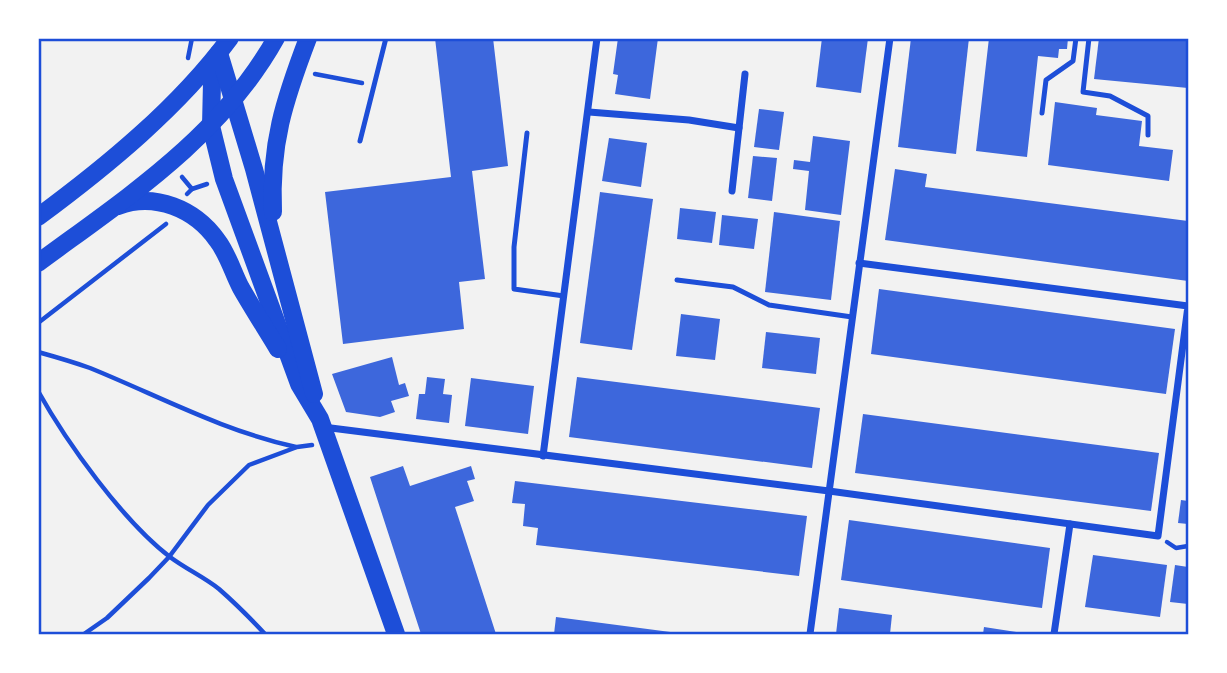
<svg xmlns="http://www.w3.org/2000/svg" width="1227" height="673" font-family="'Exo 2',sans-serif">
	<style>
		.building { fill: #3d67dc }
		.lines { fill: none; stroke-linecap: round; stroke-linejoin: round }
		.path { stroke: #1d4ed8; stroke-width: 4.5 }
		.service { stroke: #1d4ed8; stroke-width: 5 }
		.minor { stroke: #1d4ed8; stroke-width: 7 }
		.trunk { stroke: #1d4ed8; stroke-width: 18 }
		.neatline { fill: none; stroke: #1d4ed8; stroke-width: 2.5 }
	</style>
	<rect width="100%" height="100%" fill="#f2f2f2"/>
	<!-- building -->
	<g class="building">
		<path d="M435 38H493L508 166 472 171 485 279 459 282 464 329 343 344 325 192 451 177Z"/>
		<path d="M618 38H658L650 99 615 94 618 75 613 74Z"/>
		<path d="M822 38H868L861 93 816 87Z"/>
		<path d="M911 38H969L956 154 898 147Z"/>
		<path d="M989 38H1068L1067 49H1059L1058 58 1038 56 1027 157 976 151Z"/>
		<path d="M1099 38H1188V88L1094 79Z"/>
		<path d="M1055 102 1097 108 1096 115 1142 121 1139 146 1173 150 1169 181 1048 165Z"/>
		<path d="M759 109 784 112 779 150 754 147Z"/>
		<path d="M813 136 850 141 841 215 805 210 809 171 793 169 794 160 810 162Z"/>
		<path d="M609 138 647 143 641 187 602 181Z"/>
		<path d="M753 156 777 158 772 201 748 198Z"/>
		<path d="M895 169 927 174 925 187 1188 221V281L885 240Z"/>
		<path d="M600 192 653 199 632 350 580 343Z"/>
		<path d="M680 208 716 212 712 243 677 239Z"/>
		<path d="M774 212 840 221 831 300 765 292Z"/>
		<path d="M722 215 758 219 754 249 719 245Z"/>
		<path d="M879 289 1175 329 1166 394 871 354Z"/>
		<path d="M681 314 720 319 715 360 676 356Z"/>
		<path d="M766 332 820 338 816 374 762 368Z"/>
		<path d="M392 357 399 385 405 383 409 396 391 401 395 412 380 417 346 412 332 374Z"/>
		<path d="M427 377 445 379 443 394 452 395 449 423 416 419 419 394H425Z"/>
		<path d="M577 377 820 408 812 468 569 437Z"/>
		<path d="M471 378 534 386 528 434 465 426Z"/>
		<path d="M863 414 1159 453 1151 511 855 473Z"/>
		<path d="M403 466 410 486 471 466 475 479 467 481 474 501 455 507 496 634H421L370 477Z"/>
		<path d="M515 481 807 516 799 576 536 545 538 528 523 526 525 504 512 503Z"/>
		<path d="M1181 500 1188 501V524L1178 523Z"/>
		<path d="M849 520 1050 548 1042 608 841 580Z"/>
		<path d="M1093 555 1167 565 1160 617 1085 607Z"/>
		<path d="M1175 565 1188 567V604L1170 602Z"/>
		<path d="M839 608 892 615 890 634H836Z"/>
		<path d="M556 617 678 633V634H554Z"/>
		<path d="M984 627 1022 633V634H983Z"/>
	</g>
	<g class="lines">
		<!-- path -->
		<g class="path">
			<path d="M188 58 192 38"/>
			<path d="M315 74 362 83"/>
			<path d="M182 177 192 189"/>
			<path d="M187 194 192 189 207 184"/>
			<path d="M38 323 166 224"/>
			<path d="M38 352C56 357 73 362 90 368 159 396 223 431 296 447"/>
			<path d="M38 391C67 443 123 521 170 557 186 569 204 577 219 589 235 603 251 619 265 634"/>
			<path d="M1167 542 1176 548 1188 546"/>
			<path d="M84 634 107 618 149 578 169 557 208 505 249 465 297 447 312 445"/>
		</g>
		<!-- service -->
		<g class="service">
			<path d="M1089 38 1083 92 1110 96 1148 116V135"/>
			<path d="M1042 113 1046 80 1073 61 1076 38"/>
			<path d="M527 133 514 247V289L564 296"/>
			<path d="M360 141 386 38"/>
			<path d="M677 280 733 287 769 305 852 317"/>
		</g>
		<!-- minor -->
		<g class="minor">
			<path d="M589 112 689 120 739 128"/>
			<path d="M732 191 745 74"/>
			<path d="M323 427 829 491 1158 536 1188 306 859 263"/>
			<path d="M543 456 597 38"/>
			<path d="M810 634 890 38"/>
			<path d="M1054 634 1070 524"/>
		</g>
		<!-- trunk -->
		<g class="trunk">
			<path d="M219 53 212 82 211 126 224 179 299 384 320 419 396 634"/>
			<path d="M219 53 254 169 314 394"/>
			<path d="M118 206C155 192 195 209 217 240 228 254 233 273 241 288 253 309 266 329 278 349"/>
			<path d="M273 212C270 144 284 101 308 38"/>
			<path d="M38 217C107 166 179 107 230 38"/>
			<path d="M38 263C126 198 221 137 276 38"/>
		</g>
	</g>
	<!-- border -->
	<rect width="1227" height="673" fill="none" stroke="#ffffff" stroke-width="80"/>
	<rect x="40" y="40" width="1147" height="593" class="neatline"/>
</svg>
